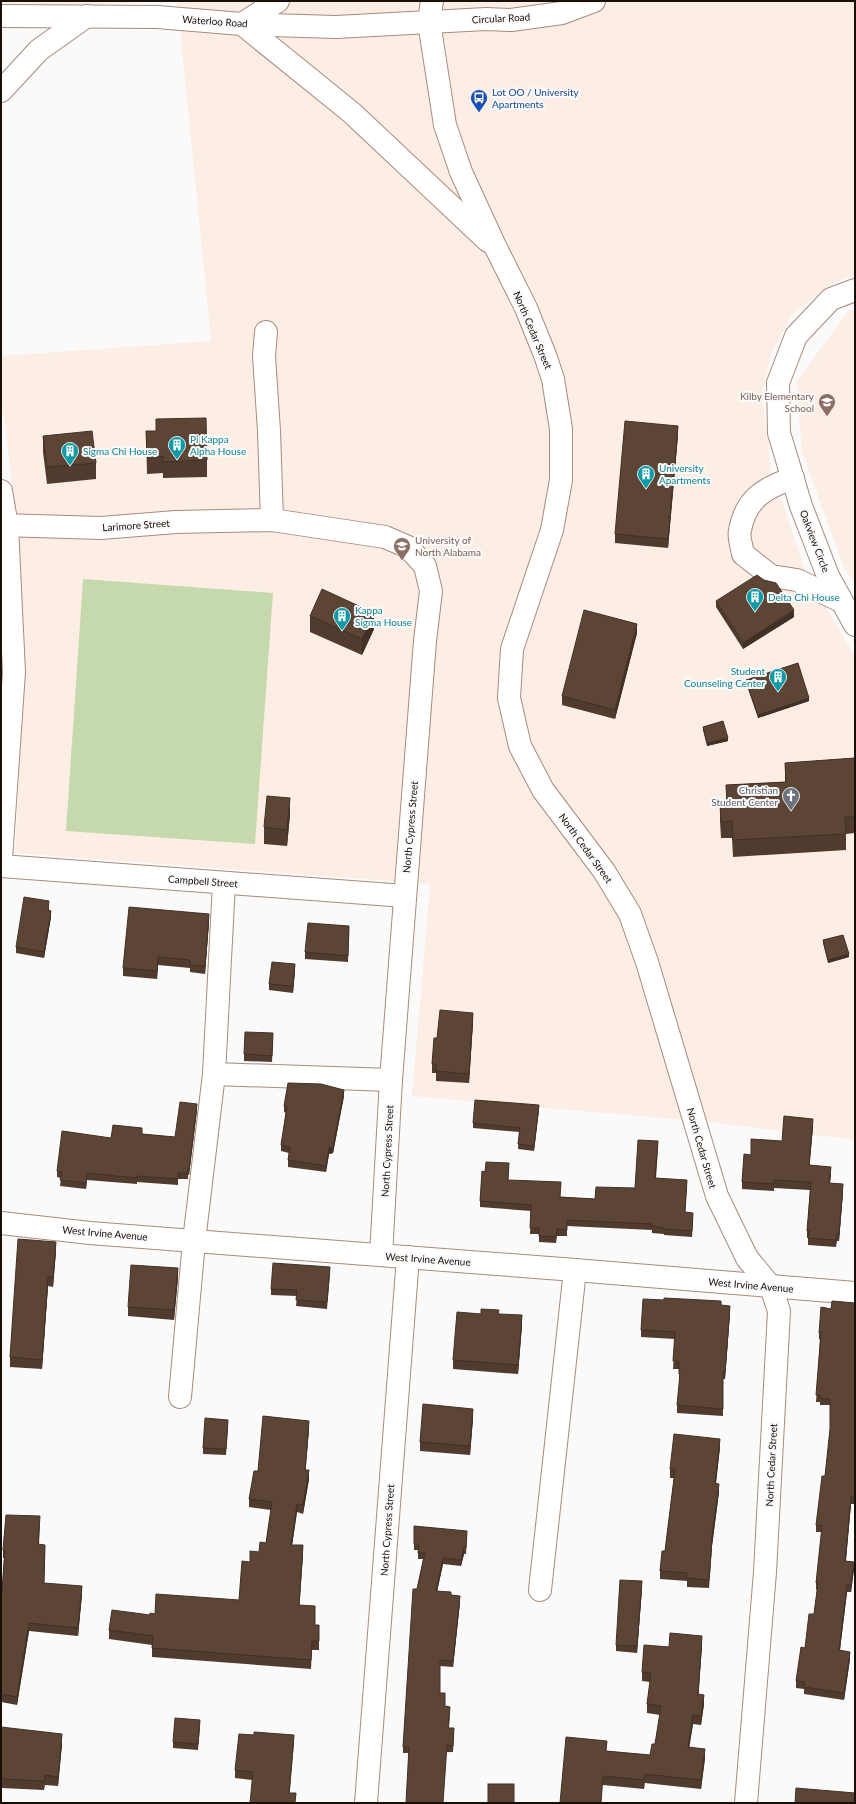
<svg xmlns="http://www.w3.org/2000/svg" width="856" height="1804" font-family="Lato,sans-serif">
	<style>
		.built { fill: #fdeee5 }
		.green { fill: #c6d9ad }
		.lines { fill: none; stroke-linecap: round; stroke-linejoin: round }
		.minor-casing { stroke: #a78b7b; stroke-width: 24 }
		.minor { stroke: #fff; stroke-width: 22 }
		.wall { fill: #503b2e }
		.shaded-wall { fill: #413026 }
		.building { fill: #5d4536; stroke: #413026 }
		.labels { text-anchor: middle; stroke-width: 4; stroke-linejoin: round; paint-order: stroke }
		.street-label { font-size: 10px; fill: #190f09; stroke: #fafafa }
		.transit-label { font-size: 10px; fill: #164399; stroke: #fafafa; text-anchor: start }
		.education-label { font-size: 10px; fill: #785e54; stroke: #fafafa; text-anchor: end }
		.culture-label { font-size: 10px; fill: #0d838f; stroke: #fafafa; text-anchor: start }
		.worship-label { font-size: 10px; fill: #5b616d; stroke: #fafafa; text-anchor: end }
	</style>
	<rect width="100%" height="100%" fill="#fafafa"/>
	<!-- built -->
	<g class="built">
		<path d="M1 1H173L30 7 1 6Z"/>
		<path d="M177 1H855V275L832 283 791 316 772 351 762 396 771 468 806 573 855 656V1140L718 1123 412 1096 430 884 15 853 23 699 1 695V546L19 549 5 421 1 405V356L211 341Z"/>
		<path d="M855 309V583L844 568 802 452 796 382 849 310Z"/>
	</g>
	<!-- green -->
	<path class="green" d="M83 579 273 593 255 844 66 831Z"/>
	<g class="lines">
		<defs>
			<g id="minor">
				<path d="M278 1 242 24 352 113 488 241"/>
				<path d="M432 1 429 22 445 125 461 172 495 246 526 308 545 355 553 379 561 429V480L552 530 512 649 509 698 520 746 543 790 604 871 630 914 647 962 717 1196 747 1258 771 1287 779 1311 765 1572 746 1803"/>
				<path d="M1 16 157 17 242 24 336 27 486 19 511 20 562 13 594 1"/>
				<path d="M1 91 39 50 87 16"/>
				<path d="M855 290 831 299 796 336 778 383 779 433 801 506 828 576 855 625"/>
				<path d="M266 332 264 356 269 431 272 520"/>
				<path d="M793 478C765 488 746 498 740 530 738 537 742 547 743 554L771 576 797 580 841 601"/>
				<path d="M1 491 7 526 14 672 1 859"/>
				<path d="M1 525 101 528 176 522 272 520 385 537 408 547 425 566 431 591 425 641 391 1080 381 1255"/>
				<path d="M1 866 405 896"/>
				<path d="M214 1074 391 1080"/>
				<path d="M1 1223 90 1233 575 1270 855 1293"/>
				<path d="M180 1397 194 1241 214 1074 224 883"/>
				<path d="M540 1590 575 1270"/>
				<path d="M366 1803 408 1257"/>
			</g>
		</defs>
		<!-- minor casing -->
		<use href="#minor" class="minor-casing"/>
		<!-- minor -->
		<use href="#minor" class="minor"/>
	</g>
	<!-- wall -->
	<g class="wall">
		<path d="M156 419 207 460V477L163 478V473L147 474 146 431H156Z"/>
		<path d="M678 435 668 548 615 543V534Z"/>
		<path d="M43 436 96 463V479L47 484 43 452Z"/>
		<path d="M716 601 794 617 743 649 716 607Z"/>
		<path d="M310 616 374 629 362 655 310 632Z"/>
		<path d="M637 633 615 719 562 705V696Z"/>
		<path d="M746 680 809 701 758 718 746 683Z"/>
		<path d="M703 727 728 741 707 746 703 730Z"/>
		<path d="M855 758V833L846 834V850L733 857 732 838H721L720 821V804H726V785L785 782V763Z"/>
		<path d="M290 814 287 846 264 844V827Z"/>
		<path d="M49 907V911L51 917 44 958 16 953V947Z"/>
		<path d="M209 922 205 974 190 972V968L158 965 157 979 123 976V968Z"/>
		<path d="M349 926 348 962 305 959V952Z"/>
		<path d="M823 940 849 957 828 963 823 943Z"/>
		<path d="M295 970 293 993 269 990V984Z"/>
		<path d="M473 1022 469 1083 436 1081V1073H432V1064L437 1038Z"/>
		<path d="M273 1040 272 1062 244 1061V1054Z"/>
		<path d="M344 1096 333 1153 329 1154 326 1172 288 1167V1160L289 1153 281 1151V1145L286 1113 284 1112V1106Z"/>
		<path d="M539 1109 534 1151 518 1149 519 1132 473 1128V1123Z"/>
		<path d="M197 1110 189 1175H188V1179H178V1185L137 1182V1184L87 1180 86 1189 60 1186 61 1178 57 1177V1171L111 1138 142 1134 175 1137Z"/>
		<path d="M813 1127 809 1165 831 1174 830 1183 843 1192 839 1241H837L836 1247 808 1245V1238H807V1231L810 1190 774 1188V1191L742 1189V1182L751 1155Z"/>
		<path d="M658 1148 656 1178 687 1186 685 1212 693 1219 692 1237 664 1235V1234L652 1233V1230L567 1226V1236H557L556 1243 539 1242V1234H530L531 1211 480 1207V1201L485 1172 509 1169 508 1180 561 1197 595 1199 635 1188Z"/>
		<path d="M56 1251 53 1287 48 1286 42 1369 10 1367V1357Z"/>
		<path d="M330 1273 327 1309 296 1306 297 1296 271 1295V1289Z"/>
		<path d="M178 1277 174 1320 128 1316V1307Z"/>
		<path d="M855 1303V1504H851L846 1561 854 1569 851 1592H847L840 1650 850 1659 844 1700 804 1694V1689L796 1688V1681L814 1614 817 1590 816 1589V1583L822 1532H816V1525L825 1476 830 1429V1405H820V1402H816L820 1340 819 1339V1333L831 1309Z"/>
		<path d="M721 1305 730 1313 725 1379H723V1416L677 1413V1405L680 1381H679V1369H673L675 1339 641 1337V1330Z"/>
		<path d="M481 1314H499L522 1325 518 1374 453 1369V1360Z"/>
		<path d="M473 1418 470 1455 420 1451V1442Z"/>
		<path d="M228 1426 226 1455 203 1454V1448Z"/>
		<path d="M309 1429 305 1470 309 1479 303 1514 297 1512 292 1545 303 1554 299 1605 315 1614V1625H319V1650H312L311 1669 152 1657V1645L109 1639V1630L155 1614 239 1600 250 1562 259 1552 266 1543 271 1510 249 1507V1499L258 1471Z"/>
		<path d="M720 1447 716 1483 719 1492 712 1546 709 1588 687 1587V1581L660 1579V1571L665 1551 674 1478H670V1469Z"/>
		<path d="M40 1524 39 1544 45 1552 44 1583 82 1594 78 1636 29 1631 17 1705 1 1702V1591H2L4 1558H3V1550Z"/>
		<path d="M467 1537 466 1554H464L461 1566 443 1564 437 1591 451 1595 460 1602 453 1667 440 1666V1693L445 1706 450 1713 449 1728 454 1734 453 1752 403 1753V1747L417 1589 423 1559H418V1550H414V1544Z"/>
		<path d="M642 1588 637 1653 616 1651V1645Z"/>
		<path d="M702 1645 698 1695 704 1704 701 1725 693 1724 689 1747 705 1758 701 1789 645 1783 644 1789 603 1785 560 1803 607 1751 650 1755 655 1744 660 1715 647 1713V1704L650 1682 642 1681V1672L669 1647Z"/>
		<path d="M1 1727 62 1744 58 1786 45 1785 44 1790 1 1788Z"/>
		<path d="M200 1727 198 1750 173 1748V1742Z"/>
		<path d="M294 1743 252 1780 235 1778V1770Z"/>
	</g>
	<!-- shaded-wall -->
	<g class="shaded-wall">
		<path d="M678 426V435L668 548V539Z"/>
		<path d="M794 610V617L743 649V643Z"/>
		<path d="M374 613V629L362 655V639Z"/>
		<path d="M637 624V633L615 719V710Z"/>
		<path d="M809 698V701L758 718V715Z"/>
		<path d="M728 738V741L707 746V743Z"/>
		<path d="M290 798V814L287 846V830Z"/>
		<path d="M51 911V917L44 958V952Z"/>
		<path d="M209 914V922L205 974V966Z"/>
		<path d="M849 954V957L828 963V960Z"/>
		<path d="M158 957V965L157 979V971Z"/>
		<path d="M295 964V970L293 993V986Z"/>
		<path d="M473 1013V1022L469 1083V1074Z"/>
		<path d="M344 1090V1096L333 1153 329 1154 326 1172V1166L329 1148Z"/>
		<path d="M197 1104V1110L189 1175V1169Z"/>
		<path d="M539 1105V1109L534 1151V1146Z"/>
		<path d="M813 1119V1127L809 1172V1165Z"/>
		<path d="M831 1167V1174L829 1190V1183Z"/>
		<path d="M87 1173V1180L86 1189V1183Z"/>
		<path d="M843 1184V1192L839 1241V1234Z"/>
		<path d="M56 1242V1251L53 1287V1277Z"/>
		<path d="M178 1268V1277L174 1320V1310Z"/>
		<path d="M48 1277V1286L42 1369V1360Z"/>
		<path d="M730 1306V1313L725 1379V1372Z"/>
		<path d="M522 1315V1325L518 1374V1365Z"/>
		<path d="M473 1409V1418L470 1455V1446Z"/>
		<path d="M309 1421V1429L305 1478V1470Z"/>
		<path d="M720 1439V1447L715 1491V1483Z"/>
		<path d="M309 1470V1479L303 1514V1505Z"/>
		<path d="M719 1484V1492L712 1546 709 1588 712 1537Z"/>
		<path d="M851 1497V1504L845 1568V1561Z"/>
		<path d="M297 1504V1512L291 1553V1545Z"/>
		<path d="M303 1545V1554L299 1613V1605Z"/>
		<path d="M464 1547V1554L461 1566V1560Z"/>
		<path d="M443 1558V1564L436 1597V1591Z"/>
		<path d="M854 1562V1569L851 1592V1585Z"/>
		<path d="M642 1581V1588L637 1653V1646Z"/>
		<path d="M847 1585V1592L839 1657V1650Z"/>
		<path d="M82 1586V1594L78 1636V1628Z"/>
		<path d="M460 1596V1602L453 1667V1661Z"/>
		<path d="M29 1623V1631L17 1705V1697Z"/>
		<path d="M702 1636V1645L698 1703V1694Z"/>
		<path d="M850 1652V1659L844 1700V1693Z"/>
		<path d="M704 1695V1704L701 1725V1716Z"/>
		<path d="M693 1715V1724L688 1756V1747Z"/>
		<path d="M62 1734V1744L58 1786V1777Z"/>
		<path d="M294 1735V1743L289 1801V1793Z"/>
		<path d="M705 1749V1758L701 1789V1780Z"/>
	</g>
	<!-- building -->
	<g class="building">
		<path d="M206 418 207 460 163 462V456L147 457 146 431H156V419Z"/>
		<path d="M625 421 678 426 668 539 615 534Z"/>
		<path d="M92 431 96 463 47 467 43 436Z"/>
		<path d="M757 575 764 580 776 583 794 610 743 643 716 601Z"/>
		<path d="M322 589 374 613 362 639 310 616Z"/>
		<path d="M584 610 637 624 615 710 562 696Z"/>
		<path d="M798 663 809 698 758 715 746 680Z"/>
		<path d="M723 721 728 738 707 743 703 727Z"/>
		<path d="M855 758V817H845L846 834 733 840 732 821 721 822 720 804H727L726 785 786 782 785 763Z"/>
		<path d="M267 796 290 798 287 830 264 827Z"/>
		<path d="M24 897 49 901 48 910 51 911 44 952 16 947Z"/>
		<path d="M129 907 209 914 205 966 190 965V960L158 957 157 971 123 968Z"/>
		<path d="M308 923 349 926 348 956 305 952Z"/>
		<path d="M843 935 849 954 828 960 823 940Z"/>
		<path d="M272 962 295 964 293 986 269 984Z"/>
		<path d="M440 1010 473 1013 469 1074 436 1071V1064H432L434 1038H437Z"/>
		<path d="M245 1032 273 1033 272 1056 244 1054Z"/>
		<path d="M288 1083 321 1084 344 1090 333 1147 329 1148 326 1166 288 1160 290 1147 281 1145 287 1106H284Z"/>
		<path d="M475 1100 539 1105 534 1146 518 1144 520 1128 473 1123Z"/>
		<path d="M180 1102 197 1104 189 1169 188 1168V1173H178V1179L137 1176V1178L87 1173 86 1183 60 1180 62 1172 57 1171 62 1131 111 1138 113 1125 142 1128V1134L175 1137Z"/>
		<path d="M784 1116 813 1119 809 1165 831 1167 829 1183 843 1184 839 1234 837 1233 836 1240 808 1238 809 1231H807L811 1182 774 1180V1184L742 1182 744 1154 751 1155V1139L782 1141Z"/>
		<path d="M638 1140 658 1141 655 1178 687 1180 685 1212 693 1213 692 1231 664 1229V1228L652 1226V1224L567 1220V1230L557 1229 556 1237 539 1236V1228H530L531 1205 480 1201 482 1171 485 1172 486 1162 509 1163 508 1180 561 1182 560 1197 595 1199 596 1187 635 1188Z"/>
		<path d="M18 1239 56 1242 53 1277H48L42 1360 10 1357Z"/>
		<path d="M273 1263 330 1267 327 1302 296 1300 297 1290 271 1289Z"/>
		<path d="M131 1265 178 1268 174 1310 128 1307Z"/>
		<path d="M664 1298 721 1301V1305L730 1306 725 1372H723V1409L677 1405 680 1374H679V1361H673L675 1332 641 1330 643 1299 664 1300Z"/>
		<path d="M832 1301 855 1303V1497H851L845 1561 854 1562 851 1585H847L839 1650 850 1652 844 1693 804 1687 805 1682 796 1681 801 1647 805 1648 809 1614H814L818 1583H816L822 1526 816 1525 822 1476H825L830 1429V1399L820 1398V1395H816L821 1333H819L821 1307 831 1309Z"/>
		<path d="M481 1309 499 1310 498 1314 522 1315 518 1365 453 1360 457 1312 481 1314Z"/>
		<path d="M423 1404 473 1409 470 1446 420 1442Z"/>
		<path d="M263 1416 309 1421 305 1470H309L303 1505 297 1504 291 1545H303L299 1605 315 1606V1625H319V1641H312L311 1660 152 1648 153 1636 109 1630 112 1610 150 1615V1613L155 1614 156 1594 239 1600 242 1561 250 1562V1551L259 1552 260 1542 266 1543 272 1502 249 1499 254 1471H258Z"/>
		<path d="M205 1418 228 1420 226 1449 203 1448Z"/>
		<path d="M674 1434 720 1439 715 1483 719 1484 712 1537 709 1580 687 1578V1573L660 1571 662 1551H665L675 1470 670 1469Z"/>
		<path d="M6 1515 40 1516 38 1544 45 1545 44 1583 82 1586 78 1628 29 1623 17 1697 1 1694V1591H2L5 1550H3Z"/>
		<path d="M414 1526 467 1531 466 1548 464 1547 461 1560 443 1558 436 1591 451 1592V1595L460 1596 453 1661 440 1660V1693H445V1706L450 1707 448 1728H454L453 1746 447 1745 443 1803H406L409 1747H403L413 1589H417L425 1553H418L419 1544H414Z"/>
		<path d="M620 1580 642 1581 637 1646 616 1645Z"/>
		<path d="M670 1633 702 1636 698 1694 704 1695 701 1716 693 1715 688 1747 705 1749 701 1780 645 1774 644 1780 603 1776 601 1803H560L566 1737 607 1741 606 1751 650 1755 652 1744H655L661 1706 647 1704 651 1673 642 1672 644 1645 669 1647Z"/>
		<path d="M175 1718 200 1720 198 1744 173 1742Z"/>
		<path d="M1 1727 62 1734 58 1777 45 1775 44 1781 1 1779Z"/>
		<path d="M254 1732 294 1735 289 1793H296L295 1803H250L253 1772 235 1770 239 1734 254 1735Z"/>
		<rect x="488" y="1784" width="26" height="19"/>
		<path d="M796 1788 855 1793V1803H795Z"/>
	</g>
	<!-- icons -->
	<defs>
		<symbol id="bus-pin" viewBox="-11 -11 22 30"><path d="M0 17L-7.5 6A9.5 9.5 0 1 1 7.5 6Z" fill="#1a4fb4" stroke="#fafafa"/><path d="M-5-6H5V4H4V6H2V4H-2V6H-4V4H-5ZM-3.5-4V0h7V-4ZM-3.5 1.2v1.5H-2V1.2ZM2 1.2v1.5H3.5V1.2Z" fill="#fff"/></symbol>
		<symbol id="school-pin" viewBox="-11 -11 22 30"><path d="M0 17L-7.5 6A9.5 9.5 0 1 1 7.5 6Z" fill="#8d6e63" stroke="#fafafa"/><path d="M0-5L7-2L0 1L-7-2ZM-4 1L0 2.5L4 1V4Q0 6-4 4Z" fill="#fff"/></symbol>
		<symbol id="building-pin" viewBox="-11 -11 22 30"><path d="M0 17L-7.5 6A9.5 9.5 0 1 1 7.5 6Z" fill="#0f9aa8" stroke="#fafafa"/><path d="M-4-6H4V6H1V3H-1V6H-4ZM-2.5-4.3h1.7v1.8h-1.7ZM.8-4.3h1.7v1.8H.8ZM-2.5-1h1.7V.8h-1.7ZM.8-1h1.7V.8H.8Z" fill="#fff"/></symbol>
		<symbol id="university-pin" viewBox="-11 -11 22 30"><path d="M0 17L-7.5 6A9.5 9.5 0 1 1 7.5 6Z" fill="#8d6e63" stroke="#fafafa"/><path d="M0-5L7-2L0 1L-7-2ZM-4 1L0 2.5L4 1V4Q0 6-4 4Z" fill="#fff"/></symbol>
		<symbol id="church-pin" viewBox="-11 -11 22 30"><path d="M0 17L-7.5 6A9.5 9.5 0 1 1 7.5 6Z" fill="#6b7280" stroke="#fafafa"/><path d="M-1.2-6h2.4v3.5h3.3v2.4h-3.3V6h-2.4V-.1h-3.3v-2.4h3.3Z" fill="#fff"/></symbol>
	</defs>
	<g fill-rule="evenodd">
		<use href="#bus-pin" x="469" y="88" width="20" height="27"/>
		<use href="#school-pin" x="817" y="392" width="20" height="27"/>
		<use href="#building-pin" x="167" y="435" width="20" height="27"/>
		<use href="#building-pin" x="60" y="441" width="20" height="27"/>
		<use href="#building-pin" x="636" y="464" width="20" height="27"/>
		<use href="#university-pin" x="392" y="536" width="20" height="27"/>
		<use href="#building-pin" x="745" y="587" width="20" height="27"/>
		<use href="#building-pin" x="332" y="606" width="20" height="27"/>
		<use href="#building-pin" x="768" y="667" width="20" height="27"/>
		<use href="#church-pin" x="781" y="786" width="20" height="27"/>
	</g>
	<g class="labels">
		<!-- street labels -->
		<g class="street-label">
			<text transform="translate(501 18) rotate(-3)" y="4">Circular Road</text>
			<text transform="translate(215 21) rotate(4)" y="4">Waterloo Road</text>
			<text transform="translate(533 330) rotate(67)" y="4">North Cedar Street</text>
			<text transform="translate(136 525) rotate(-4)" y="4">Larimore Street</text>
			<text transform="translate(815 541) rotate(69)" y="4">Oakview Circle</text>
			<text transform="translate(410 827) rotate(-85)" y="4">North Cypress Street</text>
			<text transform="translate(586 848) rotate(54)" y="4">North Cedar Street</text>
			<text transform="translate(203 881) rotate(4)" y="4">Campbell Street</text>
			<text transform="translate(702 1148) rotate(74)" y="4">North Cedar Street</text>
			<text transform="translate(387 1151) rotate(-87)" y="4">North Cypress Street</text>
			<text transform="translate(105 1233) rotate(5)" y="4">West Irvine Avenue</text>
			<text transform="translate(428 1259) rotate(4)" y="4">West Irvine Avenue</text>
			<text transform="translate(751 1285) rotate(5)" y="4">West Irvine Avenue</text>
			<text transform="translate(771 1465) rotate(-87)" y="4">North Cedar Street</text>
			<text transform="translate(387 1530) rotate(-86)" y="4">North Cypress Street</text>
		</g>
		<!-- transit labels -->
		<g class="transit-label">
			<text x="492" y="96">Lot OO / University<tspan x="492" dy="12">Apartments</tspan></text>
		</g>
		<!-- education labels -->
		<g class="education-label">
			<text x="814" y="400">Kilby Elementary<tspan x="814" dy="12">School</tspan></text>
			<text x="415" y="544" text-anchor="start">University of<tspan x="415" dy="12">North Alabama</tspan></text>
		</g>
		<!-- culture labels -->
		<g class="culture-label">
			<text x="190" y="443">Pi Kappa<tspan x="190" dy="12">Alpha House</tspan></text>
			<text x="83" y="455">Sigma Chi House</text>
			<text x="659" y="472">University<tspan x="659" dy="12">Apartments</tspan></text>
			<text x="768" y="601">Delta Chi House</text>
			<text x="355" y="614">Kappa<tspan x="355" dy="12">Sigma House</tspan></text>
			<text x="765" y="675" text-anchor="end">Student<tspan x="765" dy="12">Counseling Center</tspan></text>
		</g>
		<!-- worship labels -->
		<g class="worship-label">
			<text x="778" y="794">Christian<tspan x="778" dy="12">Student Center</tspan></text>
		</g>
	</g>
	<!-- border -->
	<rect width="856" height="1804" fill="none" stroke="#190f09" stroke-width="4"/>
</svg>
